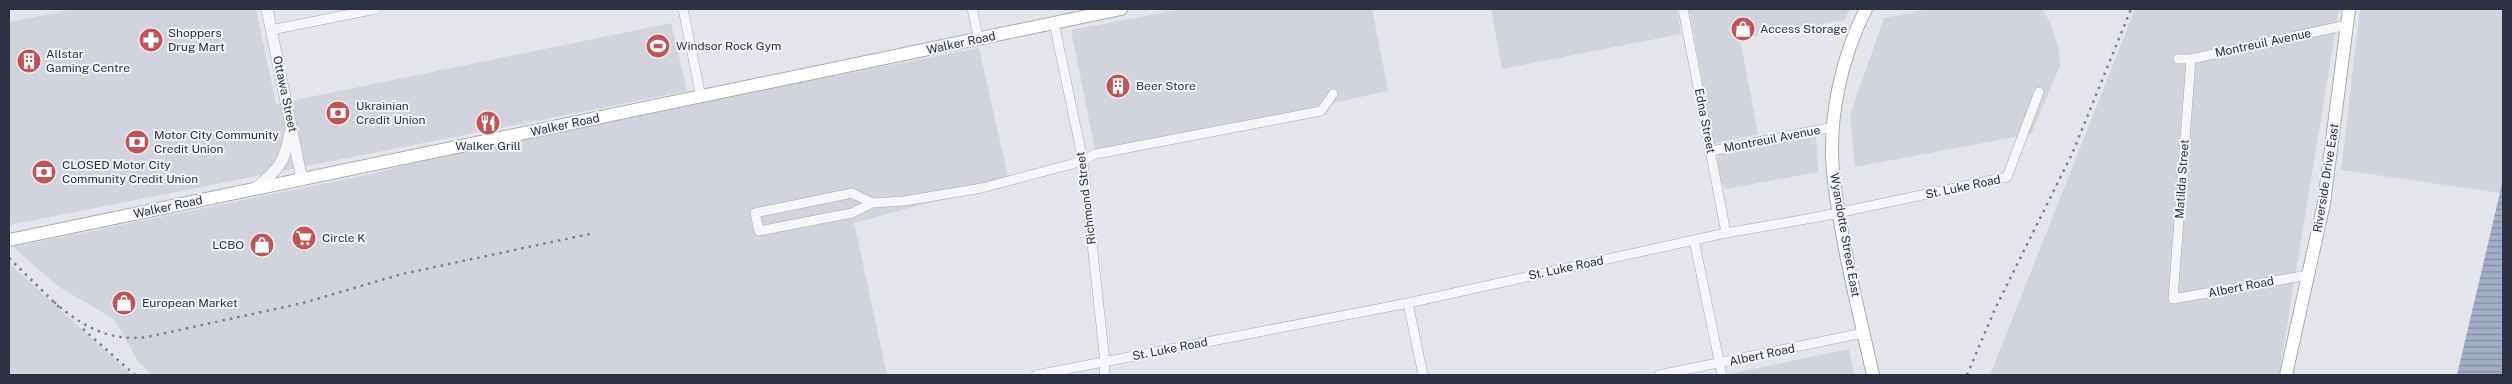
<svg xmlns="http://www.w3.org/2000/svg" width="2512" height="384" font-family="'Public Sans',sans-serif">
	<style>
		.built { fill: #d1d4dc }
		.water { fill: url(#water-rules) }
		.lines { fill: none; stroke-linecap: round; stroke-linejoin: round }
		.minor-casing { stroke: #a8abb4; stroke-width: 10 }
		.tertiary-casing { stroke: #a8abb4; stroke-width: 12 }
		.secondary-casing { stroke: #a8abb4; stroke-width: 14 }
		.minor { stroke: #f6f6f9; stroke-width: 9 }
		.tertiary { stroke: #f6f6f9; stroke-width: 11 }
		.secondary { stroke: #fff; stroke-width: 12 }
		.rail { stroke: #7e8392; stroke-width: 2.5; stroke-dasharray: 2.5 5; stroke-linecap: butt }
		.labels { text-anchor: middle; stroke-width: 4; stroke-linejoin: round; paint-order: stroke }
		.poi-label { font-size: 12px; fill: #2c3141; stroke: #f3f4f7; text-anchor: start }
		.street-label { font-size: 12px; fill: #2c3141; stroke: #f3f4f7 }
	</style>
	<defs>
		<pattern id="water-rules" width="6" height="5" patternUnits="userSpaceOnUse" patternTransform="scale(1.25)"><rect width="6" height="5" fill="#a2aec7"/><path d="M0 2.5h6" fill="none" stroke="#848ea3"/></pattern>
	</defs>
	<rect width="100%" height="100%" fill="#e3e5ea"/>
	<!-- built -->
	<g class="built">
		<path d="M74 9H256L276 104 671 23 687 91 9 225V22Z"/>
		<path d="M1182 9H1372L1388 91 1096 154 1071 30Z"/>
		<path d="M1491 9H1677L1681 34 1502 69Z"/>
		<path d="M1689 9H1850L1844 20 1740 39 1758 134 1714 144Z"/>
		<path d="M1930 9H2042L2051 24 2059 50 2060 66 2031 134 1855 167 1850 115 1884 18Z"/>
		<path d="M2135 9H2339L2279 375H1990Z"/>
		<path d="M2360 9H2503V174L2500 193 2341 170Z"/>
		<path d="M979 48 1009 181 854 223 887 375H152L139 363 114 319 59 287 13 247 371 174 445 155 740 94Z"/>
		<path d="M1816 131 1818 172 1726 189 1721 182 1718 171V150Z"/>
		<path d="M9 263 132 375H9Z"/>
		<path d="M1849 349 1854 375H1728V374Z"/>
	</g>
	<!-- water -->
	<path class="water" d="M2503 174V375H2457L2500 193Z"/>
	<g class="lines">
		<defs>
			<g id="minor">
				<path d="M683 9 701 97"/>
				<path d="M972 9 979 40"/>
				<path d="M1683 9 1726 233"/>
				<path d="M1054 23 1083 161 1105 362 1104 375"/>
				<path d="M271 30 376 9"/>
				<path d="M2178 59H2191L2347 25"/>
				<path d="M2191 59 2173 299 2308 275"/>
				<path d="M1711 151 1834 127"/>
				<path d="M872 203 852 193 755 213 759 231 852 213 872 203 904 201 982 188 1072 164 1096 154 1321 111 1333 94"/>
				<path d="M1694 240 1722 375"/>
				<path d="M1408 303 1423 375"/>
				<path d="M1036 375 1408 303 1726 233 1818 217 2007 177 2039 92"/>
				<path d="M1659 375 1863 333"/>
			</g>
			<g id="tertiary">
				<path d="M267 9 302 180"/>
				<path d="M254 189C278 170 285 163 290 132"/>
			</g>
			<g id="secondary">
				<path d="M1866 9C1842 55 1828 118 1833 171 1840 239 1858 308 1873 375"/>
				<path d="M9 240 1121 9"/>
				<path d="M2286 375 2324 203 2349 9"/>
			</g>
		</defs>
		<!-- minor casing -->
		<use href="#minor" class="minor-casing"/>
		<!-- tertiary casing -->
		<use href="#tertiary" class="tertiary-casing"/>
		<!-- secondary casing -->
		<use href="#secondary" class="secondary-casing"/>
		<!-- minor -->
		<use href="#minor" class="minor"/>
		<!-- tertiary -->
		<use href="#tertiary" class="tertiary"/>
		<!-- secondary -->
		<use href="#secondary" class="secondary"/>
		<!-- rail -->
		<g class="rail">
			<path d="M9 258 59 307"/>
			<path d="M54 302C82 326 109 342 147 337L303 303 402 274 594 233"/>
			<path d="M83 329 135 375"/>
			<path d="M1967 375 1995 309 2072 154 2131 9"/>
		</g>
	</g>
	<!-- icons -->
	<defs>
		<symbol id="shop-disc" viewBox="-11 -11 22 22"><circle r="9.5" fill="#c35456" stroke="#f3f4f7"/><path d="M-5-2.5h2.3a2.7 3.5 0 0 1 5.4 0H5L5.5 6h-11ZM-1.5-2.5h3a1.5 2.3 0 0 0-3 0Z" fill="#fff"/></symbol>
		<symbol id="pharmacy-disc" viewBox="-11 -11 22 22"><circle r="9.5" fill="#c35456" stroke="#f3f4f7"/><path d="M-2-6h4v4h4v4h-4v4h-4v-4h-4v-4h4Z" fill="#fff"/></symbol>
		<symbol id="stadium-disc" viewBox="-11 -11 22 22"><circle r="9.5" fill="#c35456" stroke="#f3f4f7"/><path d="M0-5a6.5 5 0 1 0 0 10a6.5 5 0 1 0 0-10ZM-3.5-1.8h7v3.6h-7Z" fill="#fff"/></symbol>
		<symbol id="building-disc" viewBox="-11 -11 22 22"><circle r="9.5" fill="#c35456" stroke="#f3f4f7"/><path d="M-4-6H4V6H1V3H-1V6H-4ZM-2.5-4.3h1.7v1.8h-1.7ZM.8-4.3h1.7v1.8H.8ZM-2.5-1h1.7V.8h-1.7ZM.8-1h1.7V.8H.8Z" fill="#fff"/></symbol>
		<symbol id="bank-disc" viewBox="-11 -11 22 22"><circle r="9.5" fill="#c35456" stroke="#f3f4f7"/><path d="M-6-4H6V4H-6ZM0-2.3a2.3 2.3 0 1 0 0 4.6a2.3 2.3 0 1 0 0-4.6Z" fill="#fff"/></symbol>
		<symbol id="restaurant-disc" viewBox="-11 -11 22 22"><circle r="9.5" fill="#c35456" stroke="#f3f4f7"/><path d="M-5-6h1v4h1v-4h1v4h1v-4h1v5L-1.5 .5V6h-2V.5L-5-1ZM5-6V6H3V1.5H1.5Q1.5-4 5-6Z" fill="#fff"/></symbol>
		<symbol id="supermarket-disc" viewBox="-11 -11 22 22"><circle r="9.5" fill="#c35456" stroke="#f3f4f7"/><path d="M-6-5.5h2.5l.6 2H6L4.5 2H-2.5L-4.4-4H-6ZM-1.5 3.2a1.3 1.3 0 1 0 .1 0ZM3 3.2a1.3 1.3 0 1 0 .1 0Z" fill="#fff"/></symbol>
	</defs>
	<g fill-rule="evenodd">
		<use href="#shop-disc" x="1729" y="15" width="28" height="28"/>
		<use href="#pharmacy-disc" x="137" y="26" width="28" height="28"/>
		<use href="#stadium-disc" x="644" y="32" width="28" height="28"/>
		<use href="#building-disc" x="15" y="47" width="28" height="28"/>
		<use href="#building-disc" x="1104" y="72" width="28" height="28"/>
		<use href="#bank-disc" x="324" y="99" width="28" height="28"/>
		<use href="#restaurant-disc" x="474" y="109" width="28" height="28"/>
		<use href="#bank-disc" x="123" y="128" width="28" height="28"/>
		<use href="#bank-disc" x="30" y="158" width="28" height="28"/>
		<use href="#supermarket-disc" x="290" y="224" width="28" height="28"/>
		<use href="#shop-disc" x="248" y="231" width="28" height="28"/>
		<use href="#shop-disc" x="110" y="289" width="28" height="28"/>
	</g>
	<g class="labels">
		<!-- poi labels -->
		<g class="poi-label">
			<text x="1760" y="33">Access Storage</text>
			<text x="168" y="37">Shoppers<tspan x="168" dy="14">Drug Mart</tspan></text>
			<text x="676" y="50">Windsor Rock Gym</text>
			<text x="46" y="58">Allstar<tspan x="46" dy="14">Gaming Centre</tspan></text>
			<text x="1136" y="90">Beer Store</text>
			<text x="356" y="110">Ukrainian<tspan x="356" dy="14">Credit Union</tspan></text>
			<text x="154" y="139">Motor City Community<tspan x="154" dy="14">Credit Union</tspan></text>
			<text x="488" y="150" text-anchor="middle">Walker Grill</text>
			<text x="62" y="169">CLOSED Motor City<tspan x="62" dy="14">Community Credit Union</tspan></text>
			<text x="322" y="242">Circle K</text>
			<text x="244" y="249" text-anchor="end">LCBO</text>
			<text x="142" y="307">European Market</text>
		</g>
		<!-- street labels -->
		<g class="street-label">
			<text transform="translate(961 43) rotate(-12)" y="4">Walker Road</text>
			<text transform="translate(2263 43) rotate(-12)" y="4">Montreuil Avenue</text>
			<text transform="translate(285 94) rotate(78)" y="4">Ottawa Street</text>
			<text transform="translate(1705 121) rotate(79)" y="4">Edna Street</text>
			<text transform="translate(565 125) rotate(-12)" y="4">Walker Road</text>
			<text transform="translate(1772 139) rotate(-11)" y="4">Montreuil Avenue</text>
			<text transform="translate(2326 178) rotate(-81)" y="4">Riverside Drive East</text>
			<text transform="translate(2182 179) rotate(-86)" y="4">Matilda Street</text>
			<text transform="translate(1963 187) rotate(-12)" y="4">St. Luke Road</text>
			<text transform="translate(1086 198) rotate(-97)" y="4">Richmond Street</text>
			<text transform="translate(168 207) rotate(-12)" y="4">Walker Road</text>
			<text transform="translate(1845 235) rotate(80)" y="4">Wyandotte Street East</text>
			<text transform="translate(1566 268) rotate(-12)" y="4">St. Luke Road</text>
			<text transform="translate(2241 287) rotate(-11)" y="4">Albert Road</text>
			<text transform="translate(1170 349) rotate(-11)" y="4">St. Luke Road</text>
			<text transform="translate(1762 355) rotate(-12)" y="4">Albert Road</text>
		</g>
	</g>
	<!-- border -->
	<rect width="2512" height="384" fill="none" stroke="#2c3141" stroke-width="20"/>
</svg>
